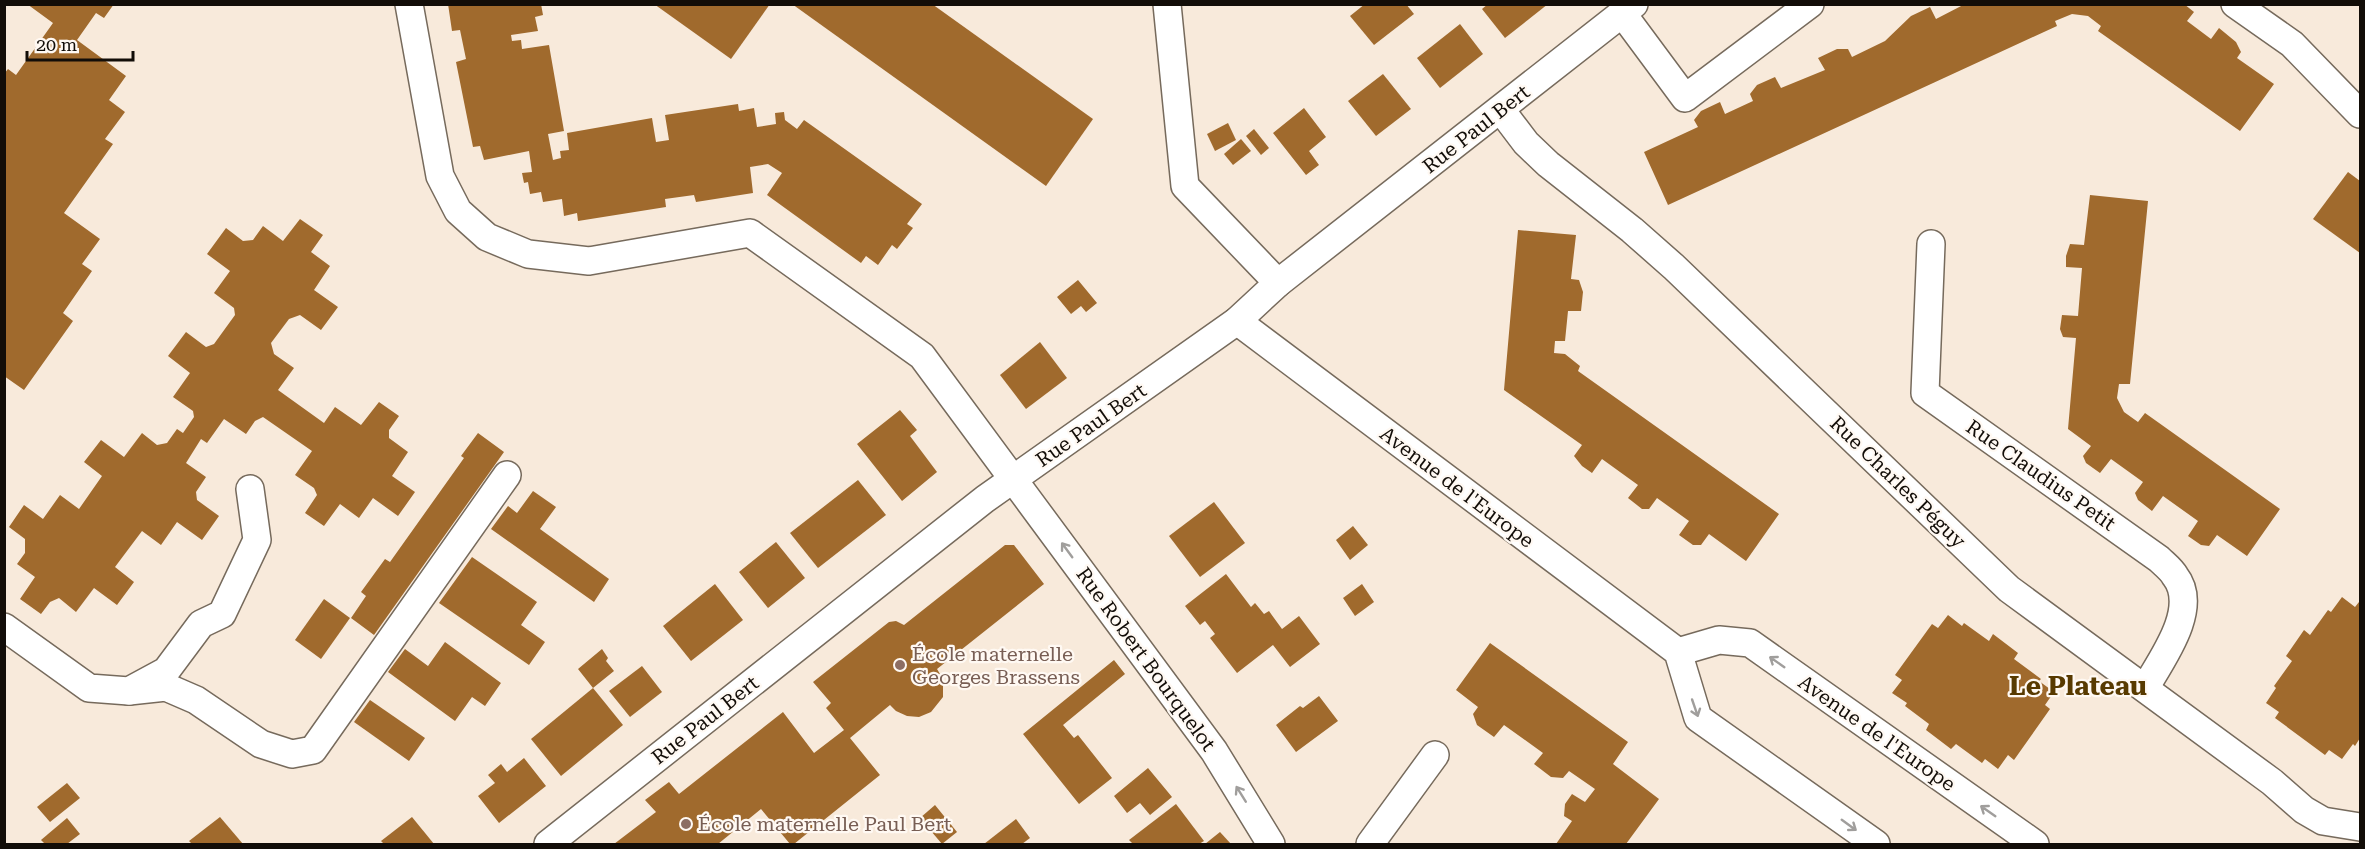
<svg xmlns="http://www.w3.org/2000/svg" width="2365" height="849" font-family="'Roboto Serif',serif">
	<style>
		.building { fill: #a06a2d }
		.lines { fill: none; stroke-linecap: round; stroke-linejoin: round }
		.street-casing { stroke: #766a5c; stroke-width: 30 }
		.street { stroke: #fff; stroke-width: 27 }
		.oneway { stroke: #a09e9c }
		.education-dot { fill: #8d6e63; stroke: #fff9f3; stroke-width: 2 }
		.labels { text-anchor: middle; stroke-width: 4.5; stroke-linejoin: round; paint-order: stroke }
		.street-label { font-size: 20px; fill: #120d08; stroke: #fff9f3 }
		.education-label { font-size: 20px; fill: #785e54; stroke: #fff9f3; text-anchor: start }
		.district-label { font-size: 26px; font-weight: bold; fill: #583a00; stroke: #fff9f3 }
	</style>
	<rect width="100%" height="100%" fill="#f8eadb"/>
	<!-- building -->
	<g class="building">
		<path d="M27 4H114L104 18 96 13 77 40 126 76 109 100 125 112 105 139 113 144 64 213 100 239 82 264 92 271 63 313 73 321 24 390 4 376V74L8 69 16 75 53 23Z"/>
		<path d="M448 4H541L543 15 535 17 538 31 511 35 512 41 521 40 522 49 549 45 564 131 548 134 553 160 561 158 560 151 569 150 567 133 652 118 656 142 669 140 665 115 738 104 739 111 754 108 757 127 776 124 775 113 784 112 785 120 797 129 804 120 922 204 907 224 913 228 897 249 892 245 878 265 866 256 861 263 767 195 782 173 768 164 750 167 753 193 696 202 694 195 665 199 666 207 578 221 577 213 564 216 562 199 543 202 541 192 530 194 528 182 524 183 522 173 532 172 529 151 484 160 480 146 473 147 456 62 466 59 460 30 452 31Z"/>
		<path d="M654 4H770L731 59Z"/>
		<path d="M792 4H932L1093 119 1046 186Z"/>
		<path d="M1365 4H1406L1414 14 1374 45 1350 16Z"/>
		<path d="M1488 4H1548L1505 38 1482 9Z"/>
		<path d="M1965 4H2184L2194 12 2187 21 2211 39 2219 28 2236 42 2241 52 2237 58 2274 84 2240 131 2098 31 2101 26 2088 16 2072 14 2055 21 2057 26 1668 205 1644 152 1698 127 1694 120 1701 111 1720 102 1725 114 1753 101 1750 94 1757 85 1775 77 1781 88 1825 70 1818 58 1837 49H1848L1852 57 1885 41 1911 16 1930 7 1936 19Z"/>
		<path d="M1460 24 1483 54 1440 88 1417 58Z"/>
		<path d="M1383 74 1411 109 1376 136 1348 101Z"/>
		<path d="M1304 108 1326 137 1309 151 1319 165 1306 175 1273 133Z"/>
		<path d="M1228 123 1236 140 1215 151 1207 134Z"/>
		<path d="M1254 129 1269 148 1261 155 1246 136Z"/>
		<path d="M1241 139 1251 151 1233 165 1224 154Z"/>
		<path d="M2348 172 2360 181V253L2313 219Z"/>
		<path d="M2090 195 2148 201 2130 384H2119L2117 398 2124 412 2138 422 2145 413 2280 509 2247 556 2217 535 2209 546 2201 545 2188 536 2198 521 2163 496 2152 511 2138 500 2135 493 2143 482 2111 459 2100 473 2086 463 2083 456 2091 446 2068 429 2076 338 2063 337 2060 329 2062 315 2078 316 2082 268 2066 267V256L2070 244 2084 245Z"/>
		<path d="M300 219 323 235 311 252 330 266 314 290 338 307 321 330 300 315 289 319 271 343 274 354 294 368 278 390 324 423 335 407 361 425 379 402 399 416 389 430V438L408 452 392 476 415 492 398 516 373 498 359 518 340 504 324 526 305 513 317 495 314 488 295 475 312 451 263 417 255 421 246 434 224 419 207 443 201 439 186 463 206 477 196 492 197 500 219 516 202 540 177 522 161 545 142 531 115 567 134 582 117 605 94 588 76 612 59 598 50 602 41 614 20 599 35 577 17 564 25 553V539L9 527 24 505 43 519 60 495 79 509 102 476 84 462 101 440 124 457 142 433 157 445 167 443 177 429 183 433 194 417 193 411 173 397 190 373 168 356 186 332 206 347 214 344 235 315 234 308 214 293 230 271 207 254 226 228 243 241 253 240 263 226 283 241Z"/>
		<path d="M1518 230 1576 235 1571 279 1579 280 1583 292 1581 311H1568L1565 341H1555L1554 353 1565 354 1580 366 1578 371 1779 514 1746 561 1709 534 1701 545H1693L1679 535 1689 521 1657 498 1649 509H1642L1628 498 1638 485 1602 459 1592 473 1582 466 1574 456 1582 445 1504 390Z"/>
		<path d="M1078 280 1097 303 1086 312 1081 306 1071 314 1057 297Z"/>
		<path d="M1040 342 1067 378 1026 409 1000 375Z"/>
		<path d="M900 410 917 430 910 436 937 472 902 501 857 444Z"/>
		<path d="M478 433 504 452 374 635 351 618 366 596 361 592 385 559 390 562 464 458 461 456Z"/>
		<path d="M858 480 886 515 818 568 790 533Z"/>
		<path d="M533 491 556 507 540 529 609 579 594 602 491 529 508 506 517 513Z"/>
		<path d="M1214 502 1245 543 1200 577 1169 536Z"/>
		<path d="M1353 526 1368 545 1350 560 1336 540Z"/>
		<path d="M776 542 805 578 768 608 739 572Z"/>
		<path d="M1005 545H1014L1044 584 937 669 943 679V697L931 712 919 717 907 716 896 711 890 705 850 738 880 775 794 844H790L761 809 718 844H614L656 812 645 800 669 782 679 794 783 712 814 753 844 730 826 708 831 703 813 682 889 622 896 621 904 625Z"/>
		<path d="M472 557 537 602 521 625 545 642 529 665 439 603Z"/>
		<path d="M1226 574 1251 607 1255 603 1264 614 1269 611 1282 629 1299 616 1320 644 1290 667 1273 645 1237 673 1210 638 1215 634 1205 621 1200 625 1185 606Z"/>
		<path d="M715 584 743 620 691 661 663 626Z"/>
		<path d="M1362 584 1374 602 1355 616 1343 598Z"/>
		<path d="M2342 597 2355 607 2359 602 2360 603V738L2355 746 2353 744 2342 759 2329 750 2325 755 2275 718 2279 712 2266 703 2276 688 2274 686 2292 661 2286 656 2304 630 2310 635 2328 610 2331 612Z"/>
		<path d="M324 599 350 618 321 659 295 640Z"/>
		<path d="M1948 615 1962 626 1964 623 1989 641 1993 634 2018 653 2014 659 2041 679 2039 681 2054 692 2045 705 2050 709 2014 760 2008 755 1998 769 1985 759 1982 763 1956 744 1951 749 1926 730 1929 724 1905 706 1907 703 1892 693 1902 680 1895 675 1932 624 1938 628Z"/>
		<path d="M445 642 501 683 485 706 472 697 455 721 388 672 405 649 428 666Z"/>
		<path d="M1490 643 1628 742 1613 764 1659 799 1626 844H1556L1572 821 1564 816 1565 804 1572 794 1585 802 1595 789 1569 771 1563 778 1551 777 1534 764 1543 753 1504 725 1494 737 1477 725 1473 714 1478 707 1456 690Z"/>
		<path d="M602 649 608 658 606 661 614 671 593 688 578 669Z"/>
		<path d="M1114 660 1125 674 1063 725 1074 738 1078 735 1112 778 1079 804 1023 734Z"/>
		<path d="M642 666 662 692 630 717 609 691Z"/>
		<path d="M593 688 623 725 561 776 531 739Z"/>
		<path d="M1319 696 1338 721 1296 752 1276 725 1300 706 1303 708Z"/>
		<path d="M370 700 425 738 409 761 354 722Z"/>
		<path d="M524 758 546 786 499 823 478 796 495 783 488 775 501 764 507 772Z"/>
		<path d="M1148 768 1172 797 1150 815 1140 803 1127 813 1114 796Z"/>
		<path d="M67 783 80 798 50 822 37 807Z"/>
		<path d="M1176 804 1204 841 1199 844H1133L1129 840Z"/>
		<path d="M935 805 957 832 942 844 920 818Z"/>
		<path d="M220 817 243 844H192L189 841Z"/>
		<path d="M412 817 434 844H384L381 841Z"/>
		<path d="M67 818 80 834 67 844H45L41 840Z"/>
		<path d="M1016 819 1030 838 1022 844H984Z"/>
		<path d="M1220 832 1231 844H1205Z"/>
	</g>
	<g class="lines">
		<defs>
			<g id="street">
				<path d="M409 4 440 176 458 211 487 237 528 254 589 261 750 233 922 356 1214 751 1271 844"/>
				<path d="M1167 4 1185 186 1278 283"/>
				<path d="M2235 4 2292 44 2360 114"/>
				<path d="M1622 13 1685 98 1810 4"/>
				<path d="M1501 110 1526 143 1548 164 1632 230 1674 267 2009 589 2272 782 2304 810 2323 821 2360 827"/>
				<path d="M1931 244 1925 393 2159 559C2164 564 2171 569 2175 576 2200 608 2162 659 2145 688"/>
				<path d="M1237 321 1678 652 1698 718 1876 844"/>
				<path d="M4 627 89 688 129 691 166 671 201 624 222 614 257 540 250 489"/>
				<path d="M1678 652 1719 640 1750 643 2035 844"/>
				<path d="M129 691 166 687 196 700 261 744 292 754 313 750 507 475"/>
				<path d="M548 844 985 499 1237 321 1278 283 1634 4"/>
				<path d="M1370 844 1435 755"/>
			</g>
		</defs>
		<!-- street casing -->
		<use href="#street" class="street-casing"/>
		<!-- street -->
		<use href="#street" class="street"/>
	</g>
	<!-- one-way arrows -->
	<defs><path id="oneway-shaft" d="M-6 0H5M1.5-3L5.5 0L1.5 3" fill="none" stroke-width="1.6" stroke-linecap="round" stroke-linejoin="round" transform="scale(1.5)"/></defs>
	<g class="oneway">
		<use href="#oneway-shaft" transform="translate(1067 550) rotate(-126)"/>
		<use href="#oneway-shaft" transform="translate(1777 662) rotate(-145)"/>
		<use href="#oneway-shaft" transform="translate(1695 708) rotate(71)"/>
		<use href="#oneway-shaft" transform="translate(1241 794) rotate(-122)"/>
		<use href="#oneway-shaft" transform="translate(1988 811) rotate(-145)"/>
		<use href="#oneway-shaft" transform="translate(1849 825) rotate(36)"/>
	</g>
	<!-- markers -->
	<g class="education-dot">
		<circle cx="900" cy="665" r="6"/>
		<circle cx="686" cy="824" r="6"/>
	</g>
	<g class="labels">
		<!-- street labels -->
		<g class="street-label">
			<text transform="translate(1476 129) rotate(-38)" y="7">Rue Paul Bert</text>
			<text transform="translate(1091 425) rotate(-35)" y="7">Rue Paul Bert</text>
			<text transform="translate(2041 475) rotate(35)" y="7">Rue Claudius Petit</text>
			<text transform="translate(1898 482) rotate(44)" y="7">Rue Charles Péguy</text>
			<text transform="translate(1457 487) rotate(37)" y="7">Avenue de l'Europe</text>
			<text transform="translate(1146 659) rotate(54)" y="7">Rue Robert Bourquelot</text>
			<text transform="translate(705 720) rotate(-38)" y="7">Rue Paul Bert</text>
			<text transform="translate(1877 733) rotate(35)" y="7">Avenue de l'Europe</text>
		</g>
		<!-- education labels -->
		<g class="education-label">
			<text x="912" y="661">École maternelle<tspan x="912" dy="23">Georges Brassens</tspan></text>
			<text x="698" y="831">École maternelle Paul Bert</text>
		</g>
		<!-- district labels -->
		<g class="district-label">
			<text x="2078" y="695">Le Plateau</text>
		</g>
	</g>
	<!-- border -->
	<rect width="2365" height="849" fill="none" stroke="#120d08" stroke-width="12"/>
	<!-- scale -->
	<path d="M27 51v9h106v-9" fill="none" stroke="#120d08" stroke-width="3"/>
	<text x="36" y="51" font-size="18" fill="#120d08" stroke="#fff9f3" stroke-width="4.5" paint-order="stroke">20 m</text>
</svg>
